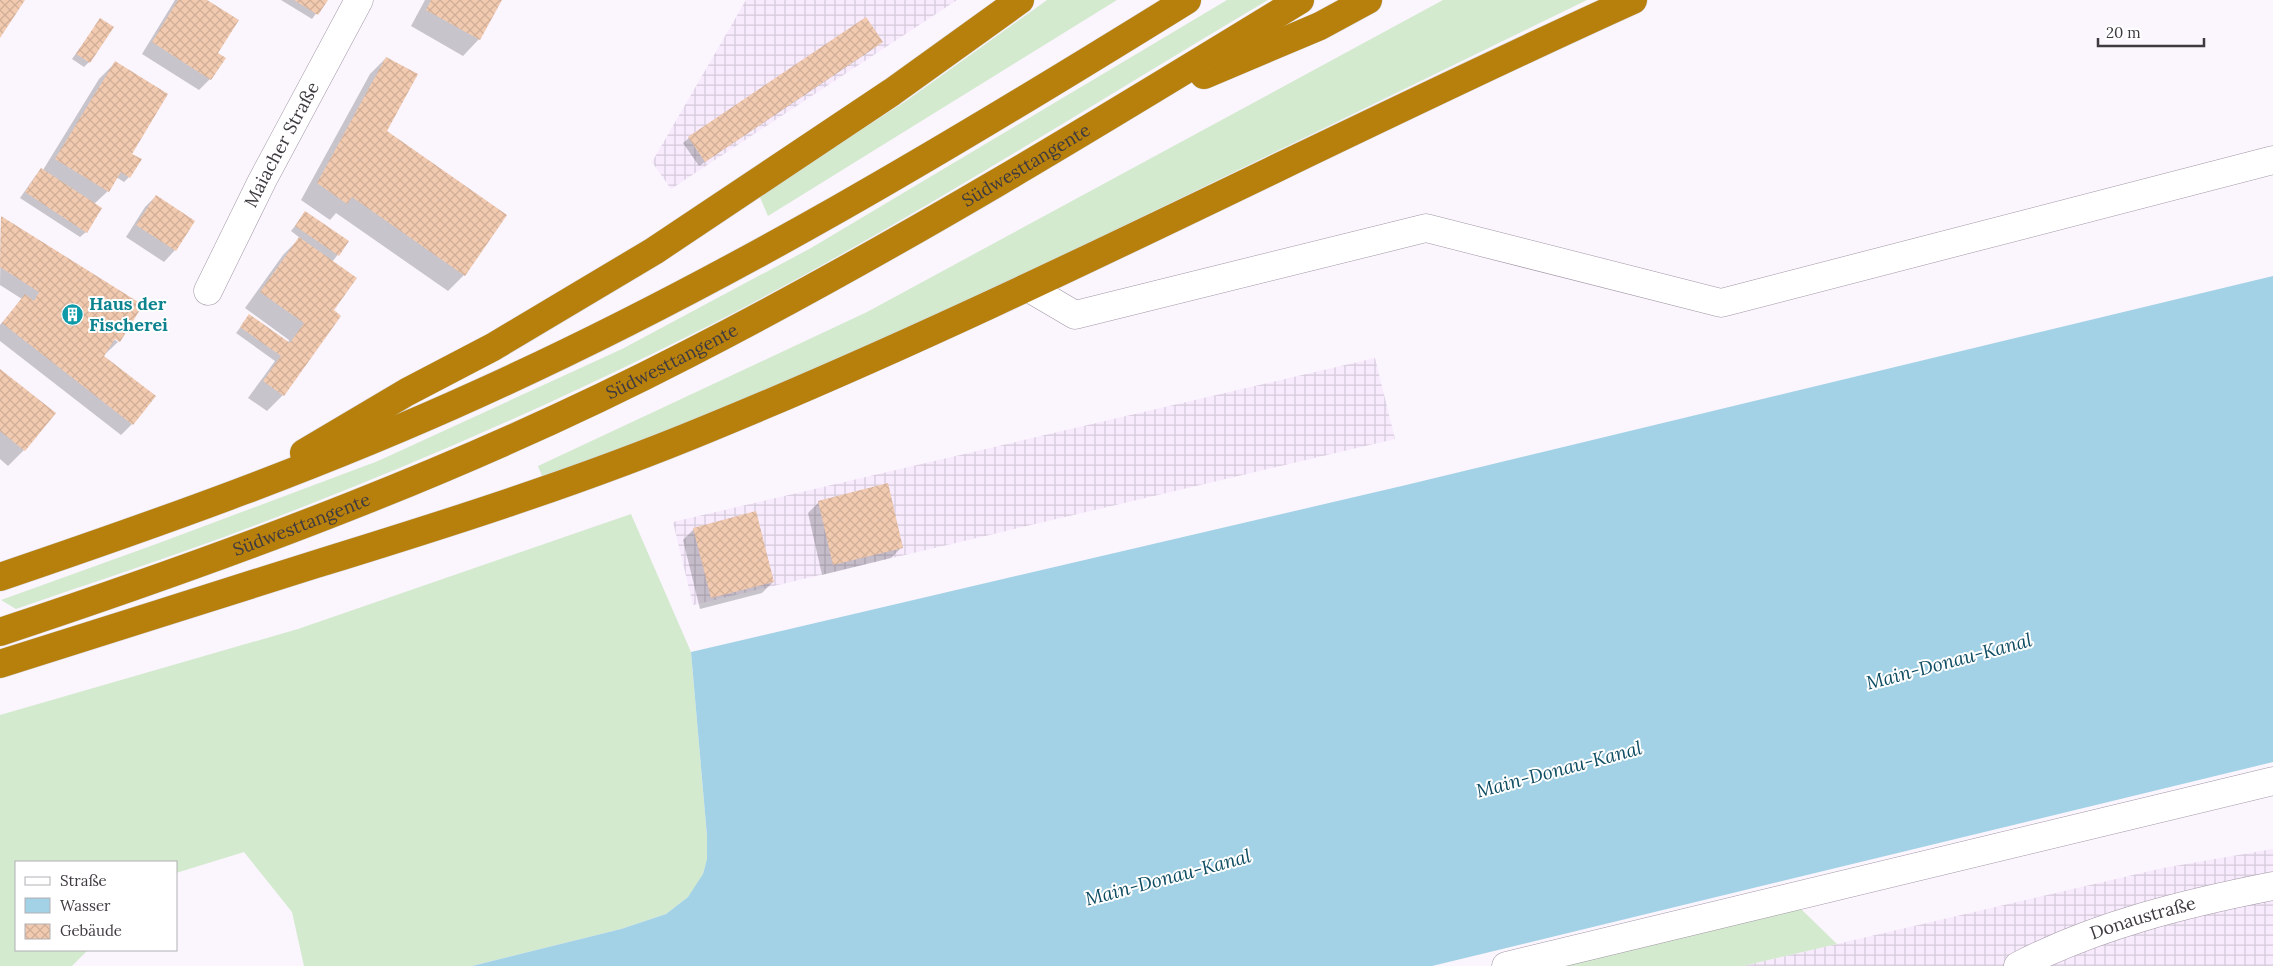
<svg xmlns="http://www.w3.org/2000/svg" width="2273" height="966" font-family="Lora,serif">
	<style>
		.industrial { fill: url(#industrial-grid) }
		.grass { fill: #d3eace }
		.water { fill: #a3d2e7 }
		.shadow { fill: #0003 }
		.building { fill: url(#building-cross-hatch) }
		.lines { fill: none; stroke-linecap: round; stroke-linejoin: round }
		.minor-casing { stroke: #a196a5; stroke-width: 29 }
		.highway-casing { stroke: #d5d4d5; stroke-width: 29 }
		.minor { stroke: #fff; stroke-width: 28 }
		.highway { stroke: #b77f0b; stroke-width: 28 }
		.labels { text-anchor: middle; stroke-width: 4; stroke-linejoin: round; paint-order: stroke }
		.street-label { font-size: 18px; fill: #3e3a40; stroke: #fff }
		.culture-label { font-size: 18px; font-weight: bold; fill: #0d838f; stroke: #fff; text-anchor: start }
		.water-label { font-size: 19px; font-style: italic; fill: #0f4d63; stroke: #fff }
	</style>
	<defs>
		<pattern id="industrial-grid" width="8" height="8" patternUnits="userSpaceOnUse" patternTransform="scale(1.25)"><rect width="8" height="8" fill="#f7ebfd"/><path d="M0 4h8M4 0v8" fill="none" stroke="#d5cada"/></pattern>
		<pattern id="building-cross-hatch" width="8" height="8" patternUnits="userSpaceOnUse" patternTransform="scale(1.25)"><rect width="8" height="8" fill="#f1cab0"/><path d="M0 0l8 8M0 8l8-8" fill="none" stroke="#d0ae98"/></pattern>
	</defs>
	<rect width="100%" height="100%" fill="#fbf5fe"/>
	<!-- industrial -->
	<g class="industrial">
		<path d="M746 0H957L671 189 652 162Z"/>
		<path d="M1375 358 1395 439 693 605 673 522Z"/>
		<path d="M2273 849V966H1743L2163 868Z"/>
	</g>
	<!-- grass -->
	<g class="grass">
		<path d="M1047 0H1117L768 216 759 195 906 101Z"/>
		<path d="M1227 0H1268C1065 120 866 250 654 353 521 418 386 476 248 528 172 557 93 582 16 609L1 600 159 543 378 461 622 349 811 248Z"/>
		<path d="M1443 0H1587L941 315 746 399 625 448 542 476 538 466 867 312Z"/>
		<path d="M631 514 691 652 707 836V859L703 874 696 886 688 897 666 914 621 929 472 966H304L292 912 244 852 176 873V862H16V950H88L72 966H0V715L298 629Z"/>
		<path d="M1800 908 1837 944 1743 966H1558Z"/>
	</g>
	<!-- water -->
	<path class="water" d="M2273 276V762L1432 966H472L621 929 666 914 688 897 703 874 707 859V836L691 652 1406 485Z"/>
	<!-- shadow -->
	<g class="shadow">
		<path d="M175 0H204L216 53 210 79 199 90 142 54Z"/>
		<path d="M281 0H326L312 19Z"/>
		<path d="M425 0H501L479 39 463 56 411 26Z"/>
		<path d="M100 20 89 62 84 67 72 59Z"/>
		<path d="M876 47 699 166 683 143 689 138Z"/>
		<path d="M386 58 385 131 506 216 464 275 448 291 336 213 330 220 301 200 370 74Z"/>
		<path d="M115 63 129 177 124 182 116 177 108 191 94 204 86 232 80 237 20 198 36 175 43 170 99 79Z"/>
		<path d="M156 196 194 221 175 250 164 262 126 237 145 207Z"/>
		<path d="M306 212 348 242 332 262V311L283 395 267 411 248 398 275 361 236 333 249 316 288 343 289 340 245 308 283 255 300 238 291 231Z"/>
		<path d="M1 218 141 306 118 342V339L109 336 118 342 103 356 132 424 121 435 0 341V325L22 299 0 285Z"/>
		<path d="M0 370 24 450 8 466 0 459Z"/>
		<path d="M819 502 902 547 891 558 822 575 808 513Z"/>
		<path d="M694 529 773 582 762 593 700 609 683 540Z"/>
	</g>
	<!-- building -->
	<g class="building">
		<path d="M0 0H25L0 38Z"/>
		<path d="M178 0H207L239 20 218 53 226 58 211 80 152 42Z"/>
		<path d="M294 0H328L318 15Z"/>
		<path d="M431 0H502L480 40 426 10Z"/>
		<path d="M866 17 883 42 705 162 688 137Z"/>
		<path d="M100 18 114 27 90 63 76 54Z"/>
		<path d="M386 57 418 74 387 131 507 215 465 276 352 197 347 204 317 183Z"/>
		<path d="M115 61 168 94 132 154 142 159 130 178 121 172 109 192 55 159Z"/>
		<path d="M41 168 102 208 87 233 25 192Z"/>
		<path d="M156 195 195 221 176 251 136 225Z"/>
		<path d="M305 211 349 241 339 256 295 226Z"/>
		<path d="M1 216 143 305 120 342 115 339 104 356 156 396 133 425 2 323 25 294 34 301 39 292 0 267Z"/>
		<path d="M299 237 357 278 334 310 341 316 284 396 263 381 281 356 240 327 249 314 290 343 304 323 260 292Z"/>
		<path d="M0 369 56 413 25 451 0 431Z"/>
		<path d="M888 483 903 548 833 565 818 501Z"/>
		<path d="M756 511 774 582 711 598 693 528Z"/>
	</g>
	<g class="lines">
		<defs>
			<g id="minor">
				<path d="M1029 288 1075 315 1426 228 1721 303 2273 160"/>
				<path id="s1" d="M208 291 262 181 359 0"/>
				<path d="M1506 966 2273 781"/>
				<path id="s2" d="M2018 966C2097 925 2187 903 2273 886"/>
			</g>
			<g id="highway">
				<path d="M1204 75 1320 26 1368 0"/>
				<path d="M304 453 407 392 493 347 654 251 892 92 1020 0"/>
				<path d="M0 577C162 522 322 465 478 394 724 283 958 142 1187 0"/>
				<path id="s3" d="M0 632C235 554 468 468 688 354 898 246 1099 123 1300 0"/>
				<path d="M0 664C104 631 209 598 313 565 446 524 579 482 707 429 1022 300 1323 140 1633 0"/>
			</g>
		</defs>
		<!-- minor casing -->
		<use href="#minor" class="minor-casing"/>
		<!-- highway casing -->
		<use href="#highway" class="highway-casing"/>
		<!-- minor -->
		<use href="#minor" class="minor"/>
		<!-- highway -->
		<use href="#highway" class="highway"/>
	</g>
	<!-- icons -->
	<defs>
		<symbol id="building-disc" viewBox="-11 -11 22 22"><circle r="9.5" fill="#0f9aa8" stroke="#fff"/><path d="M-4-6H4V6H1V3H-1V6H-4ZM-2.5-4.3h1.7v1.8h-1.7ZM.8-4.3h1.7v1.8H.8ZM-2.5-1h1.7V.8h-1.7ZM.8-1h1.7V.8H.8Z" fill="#fff"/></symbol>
	</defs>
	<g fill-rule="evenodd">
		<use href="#building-disc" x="60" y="302" width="25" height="25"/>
	</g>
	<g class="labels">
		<!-- street labels -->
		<g class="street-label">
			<text dy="6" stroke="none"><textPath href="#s1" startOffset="164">Maiacher Straße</textPath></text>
			<text dy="6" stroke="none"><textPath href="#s3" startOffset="1130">Südwesttangente</textPath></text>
			<text dy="6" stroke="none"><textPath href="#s3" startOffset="725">Südwesttangente</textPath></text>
			<text dy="6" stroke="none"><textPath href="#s3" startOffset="320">Südwesttangente</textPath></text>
			<text dy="6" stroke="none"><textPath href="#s2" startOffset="134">Donaustraße</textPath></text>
		</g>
		<!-- culture labels -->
		<g class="culture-label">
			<text x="89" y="310">Haus der<tspan x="89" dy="21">Fischerei</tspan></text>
		</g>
		<!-- water labels -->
		<g class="water-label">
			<text transform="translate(1949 661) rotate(-15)" y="7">Main-Donau-Kanal</text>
			<text transform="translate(1559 769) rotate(-15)" y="7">Main-Donau-Kanal</text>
			<text transform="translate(1168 877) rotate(-15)" y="7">Main-Donau-Kanal</text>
		</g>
	</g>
	<!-- legend -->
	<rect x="15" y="861" width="162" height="90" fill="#ffffff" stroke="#b2b0b3"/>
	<rect x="25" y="877" width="25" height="8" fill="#ffffff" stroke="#b2b0b3"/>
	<text x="60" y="886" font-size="15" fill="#3e3a40">Straße</text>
	<rect x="25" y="898" width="25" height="15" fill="#a3d2e7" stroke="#b2b0b3"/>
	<text x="60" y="911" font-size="15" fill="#3e3a40">Wasser</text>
	<rect x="25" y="924" width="25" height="15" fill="url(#building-cross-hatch)" stroke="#b2b0b3"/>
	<text x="60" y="936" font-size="15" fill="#3e3a40">Gebäude</text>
	<!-- scale -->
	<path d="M2098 38v8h106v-8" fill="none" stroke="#3e3a40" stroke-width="2.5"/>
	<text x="2106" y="38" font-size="15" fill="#3e3a40" stroke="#ffffff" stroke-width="4" paint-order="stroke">20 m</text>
</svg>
